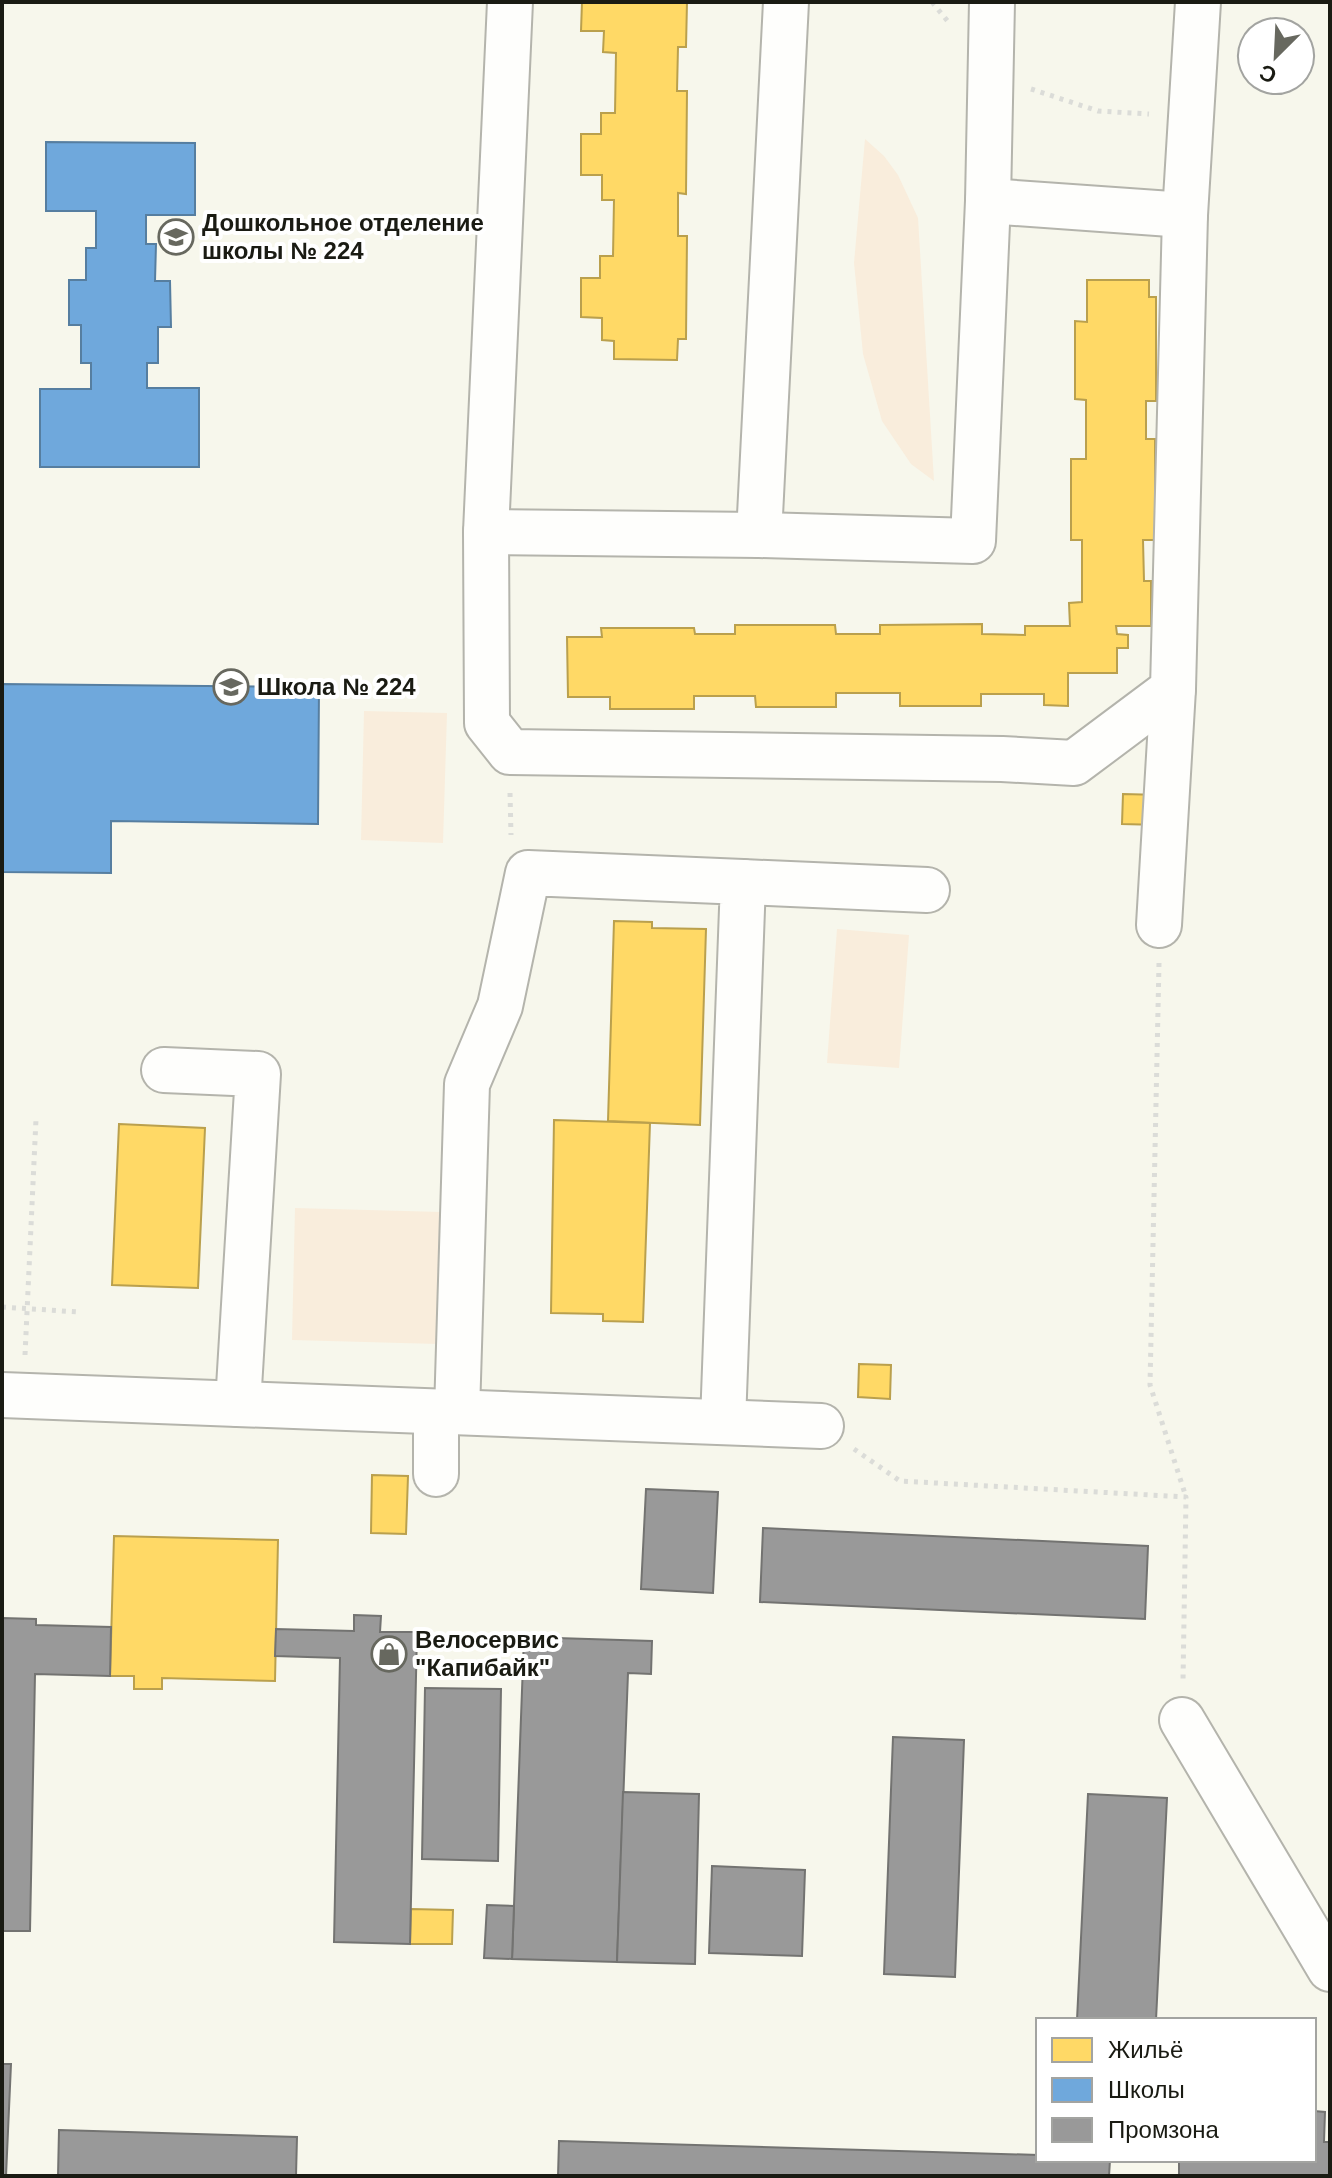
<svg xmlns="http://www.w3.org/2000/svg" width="1332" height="2178" font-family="Helvetica,sans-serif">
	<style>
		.green { fill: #f9eddc }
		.homes { fill: #ffd966; stroke: #baa04d; stroke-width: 2 }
		.schools { fill: #6fa8dc; stroke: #567ea0; stroke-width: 2 }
		.industry { fill: #999; stroke: #737371; stroke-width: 2 }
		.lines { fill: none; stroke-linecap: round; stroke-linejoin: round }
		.minor-casing { stroke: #b4b4ac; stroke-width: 48 }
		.path { stroke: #dbdcd8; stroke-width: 5; stroke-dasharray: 4 6; stroke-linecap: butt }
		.minor { stroke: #fefefc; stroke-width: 44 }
		.labels { text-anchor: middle; stroke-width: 8; stroke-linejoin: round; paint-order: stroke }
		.poi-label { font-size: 24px; font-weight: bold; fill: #1a1b13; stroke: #fff; text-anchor: start }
	</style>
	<rect width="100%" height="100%" fill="#f7f7ec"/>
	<!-- green -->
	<g class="green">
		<path d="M865 139 884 156 898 175 918 218 934 481 911 464 882 421 863 354 854 263Z"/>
		<path d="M364 711 447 713 443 843 361 840Z"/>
		<path d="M837 929 909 935 899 1068 827 1063Z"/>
		<path d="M295 1208 441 1212 438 1344 292 1340Z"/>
	</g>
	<!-- homes -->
	<g class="homes">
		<path d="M582 2H687L686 47H678L677 91H687L686 194 678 193V236H687L686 339H678L677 360 614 359V341L602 340V318L581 317V278H600V256H613L614 200H602V175H581V134H601V113H615L616 53 603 52 604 31H581Z"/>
		<path d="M1087 280H1149V297H1156V401H1146V439H1155V540H1143L1144 581H1151V626H1116L1117 634 1128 635V648H1117V673H1068V706L1044 705V694H981V706H900V693H836V707H756L755 696H694V709H610V697H568L567 637H602L601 628H694L695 634H735V625H835L836 634H880V625L982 624V634L1025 635V626H1070L1069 603 1082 602V540H1071V459H1086V400L1075 399V321L1087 322Z"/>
		<path d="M1123 794 1160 795 1159 825 1122 824Z"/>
		<path d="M614 921 652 922V928L706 929 700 1125 608 1121Z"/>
		<path d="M554 1120 650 1123 643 1322 603 1321V1314L551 1313Z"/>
		<path d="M119 1124 205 1128 198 1288 112 1285Z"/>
		<path d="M859 1364 891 1365 890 1399 858 1397Z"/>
		<path d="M372 1475 408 1476 406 1534 371 1533Z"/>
		<path d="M114 1536 278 1540 275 1681 162 1678V1689H134V1676H110Z"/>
		<path d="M411 1909 453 1910 452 1944H410Z"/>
	</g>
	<!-- schools -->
	<g class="schools">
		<path d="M46 142 195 143V215H146V244H156L155 281H170L171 327H158V363H147V388H199V467H40V389H91V363H81V325H69V280H86V248H96V211H46Z"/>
		<path d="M2 684 319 687 318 824 111 821V873L2 872Z"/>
	</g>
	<!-- industry -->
	<g class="industry">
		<path d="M646 1489 718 1492 713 1593 641 1589Z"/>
		<path d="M763 1528 1148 1546 1145 1619 760 1602Z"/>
		<path d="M354 1615 381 1616 380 1632H417L410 1944 334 1942 340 1658 275 1656 276 1629 354 1631Z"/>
		<path d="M2 1618 36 1619V1625L111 1627 110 1676 35 1674 30 1931H2Z"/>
		<path d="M524 1637 652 1641 651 1674 628 1673 617 1962 512 1959Z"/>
		<path d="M425 1688 501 1689 498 1861 422 1859Z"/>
		<path d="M893 1737 964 1740 955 1977 884 1974Z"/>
		<path d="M623 1792 699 1794 695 1964 617 1962Z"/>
		<path d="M1088 1794 1167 1798 1156 2020H1077Z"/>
		<path d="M712 1866 805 1870 802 1956 709 1953Z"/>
		<path d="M487 1905 514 1906 512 1959 484 1958Z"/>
		<path d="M2 2064H11L6 2176H2Z"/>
		<path d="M1314 2111 1325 2112 1324 2142H1330V2176H1179V2160H1314Z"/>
		<path d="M59 2130 297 2137 296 2176H58Z"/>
		<path d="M559 2141 1038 2155V2160H1110L1109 2176H558Z"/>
	</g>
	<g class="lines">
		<defs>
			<g id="minor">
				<path d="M510 2 486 532 487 723 510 752 1002 759 1074 763 1173 689 1185 215 1198 2"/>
				<path d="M988 201 1185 215"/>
				<path d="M486 532 759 535 973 541 988 201 992 2"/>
				<path d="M759 535 786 2"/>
				<path d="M743 882 927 890"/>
				<path d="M1159 925 1173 689"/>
				<path d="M164 1070 258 1074 238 1404"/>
				<path d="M2 1395 821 1426"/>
				<path d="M457 1412 467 1084 500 1006 528 873 743 882 723 1422"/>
				<path d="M436 1474V1412"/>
				<path d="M1182 1720 1330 1969"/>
			</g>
		</defs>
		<!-- minor casing -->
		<use href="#minor" class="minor-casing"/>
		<!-- path -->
		<g class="path">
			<path d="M932 2 950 24"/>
			<path d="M1031 89 1098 111 1149 114"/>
			<path d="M510 793 511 835"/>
			<path d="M1159 963 1150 1385 1186 1497"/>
			<path d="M2 1307 79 1312"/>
			<path d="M25 1355 36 1119"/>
			<path d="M854 1449 900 1481 1186 1497 1183 1681"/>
		</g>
		<!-- minor -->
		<use href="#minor" class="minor"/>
	</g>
	<!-- icons -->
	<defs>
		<symbol id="school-ring" viewBox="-11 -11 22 22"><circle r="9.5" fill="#fff" stroke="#67685f" stroke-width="1.5"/><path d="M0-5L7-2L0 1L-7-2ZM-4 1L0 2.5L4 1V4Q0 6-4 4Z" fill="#67685f"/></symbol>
		<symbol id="shop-ring" viewBox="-11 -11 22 22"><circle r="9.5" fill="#fff" stroke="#67685f" stroke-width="1.5"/><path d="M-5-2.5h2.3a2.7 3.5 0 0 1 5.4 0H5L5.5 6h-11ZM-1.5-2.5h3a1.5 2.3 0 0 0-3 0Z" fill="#67685f"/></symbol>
	</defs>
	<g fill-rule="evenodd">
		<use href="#school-ring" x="156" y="217" width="40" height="40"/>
		<use href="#school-ring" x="211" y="667" width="40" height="40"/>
		<use href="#shop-ring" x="369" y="1634" width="40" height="40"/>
	</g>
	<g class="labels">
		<!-- poi labels -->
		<g class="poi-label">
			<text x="202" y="231">Дошкольное отделение<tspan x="202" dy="28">школы № 224</tspan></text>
			<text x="257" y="695">Школа № 224</text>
			<text x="415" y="1648">Велосервис<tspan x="415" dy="28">"Капибайк"</tspan></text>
		</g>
	</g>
	<!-- border -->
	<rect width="1332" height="2178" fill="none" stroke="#1a1b13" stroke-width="8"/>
	<!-- legend -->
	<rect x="1036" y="2018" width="280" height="144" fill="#ffffff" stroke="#a3a4a1" stroke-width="2"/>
	<rect x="1052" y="2038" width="40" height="24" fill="#ffd966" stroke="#a3a4a1" stroke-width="2"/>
	<text x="1108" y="2058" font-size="24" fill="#1a1b13">Жильё</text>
	<rect x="1052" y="2078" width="40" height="24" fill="#6fa8dc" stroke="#a3a4a1" stroke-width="2"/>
	<text x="1108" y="2098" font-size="24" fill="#1a1b13">Школы</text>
	<rect x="1052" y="2118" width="40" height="24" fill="#999999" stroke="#a3a4a1" stroke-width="2"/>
	<text x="1108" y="2138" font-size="24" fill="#1a1b13">Промзона</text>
	<!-- north arrow -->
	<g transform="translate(1276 56) rotate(204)"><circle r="38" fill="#ffffff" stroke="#a3a4a1" stroke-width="2"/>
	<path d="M0-6L14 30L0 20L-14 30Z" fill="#67685f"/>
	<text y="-12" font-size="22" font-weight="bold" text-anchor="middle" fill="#1a1b13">С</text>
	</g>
</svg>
